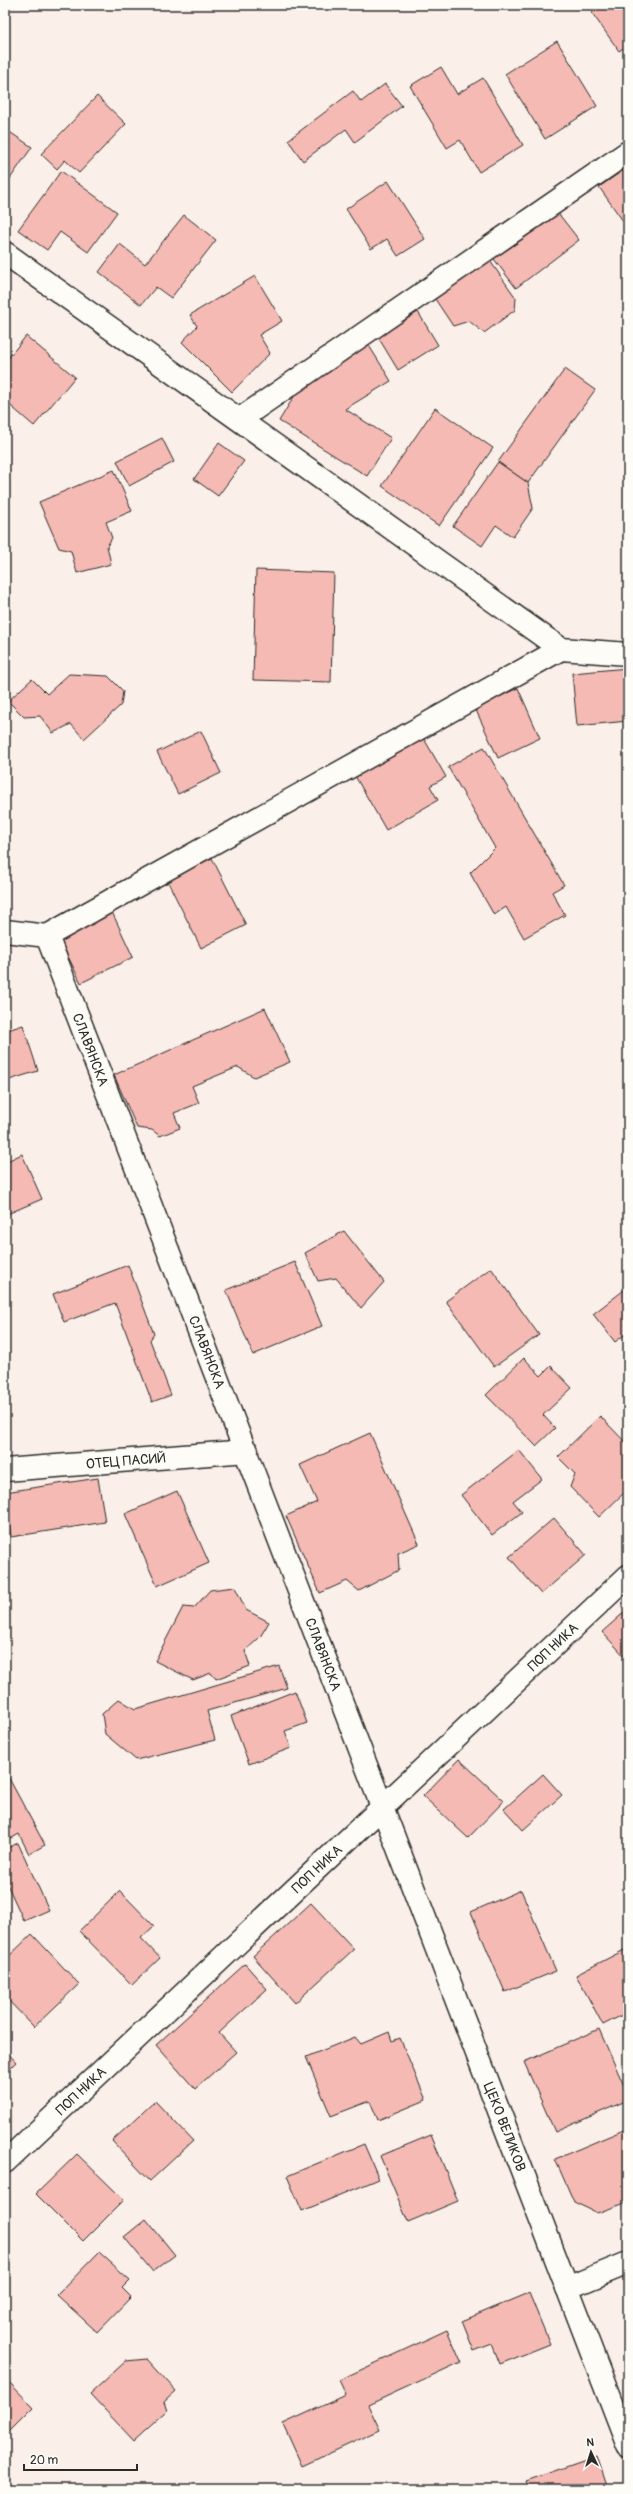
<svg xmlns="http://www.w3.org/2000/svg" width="633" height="2494" font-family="Pangolin,sans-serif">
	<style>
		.building { fill: #f5bab3; stroke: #2b2b2b }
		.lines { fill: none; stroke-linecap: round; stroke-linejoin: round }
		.minor-casing { stroke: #2b2b2b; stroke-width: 25 }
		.minor { stroke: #fdfcf7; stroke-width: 22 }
		.labels { text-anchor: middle; stroke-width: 3; stroke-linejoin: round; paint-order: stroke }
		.street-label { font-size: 14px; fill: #2b2b2b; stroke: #fdfcf7 }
	</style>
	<rect width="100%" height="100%" fill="#fbefe9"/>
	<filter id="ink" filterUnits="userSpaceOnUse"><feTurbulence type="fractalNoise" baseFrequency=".025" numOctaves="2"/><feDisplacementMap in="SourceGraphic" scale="8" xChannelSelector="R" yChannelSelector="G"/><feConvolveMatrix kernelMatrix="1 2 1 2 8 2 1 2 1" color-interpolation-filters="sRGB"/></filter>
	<g filter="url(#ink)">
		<!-- building -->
		<g class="building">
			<path d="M603 5H628V45L619 51 592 13Z"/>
			<path d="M557 41 597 106 545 139 505 74Z"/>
			<path d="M441 67 457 94 483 78 523 145 479 172 460 140 447 148 410 86Z"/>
			<path d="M385 84 402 106 355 142 346 129 303 161 288 140 353 91 361 102Z"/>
			<path d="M97 96 126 124 79 173 65 160 57 169 41 154Z"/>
			<path d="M5 129 32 147 5 186Z"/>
			<path d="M628 167V228L599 187Z"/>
			<path d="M61 171 117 212 88 252 60 232 47 250 18 230Z"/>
			<path d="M388 181 425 239 398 256 387 239 371 249 346 209Z"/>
			<path d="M554 208 579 240 516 288 491 255Z"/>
			<path d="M184 215 216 240 171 298 156 287 141 305 99 272 120 244 145 264Z"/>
			<path d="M488 258 516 298 515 310 484 333 469 321 453 326 433 296Z"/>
			<path d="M255 276 282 321 259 335 270 353 232 392 182 342 197 326 190 315Z"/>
			<path d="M418 312 438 345 398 370 378 337Z"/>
			<path d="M26 336 75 377 34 426 5 401V362Z"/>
			<path d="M368 344 391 381 345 409 391 438 367 476 279 421 301 385Z"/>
			<path d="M565 369 595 390 528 483 498 462Z"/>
			<path d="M435 408 493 448 439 526 382 486Z"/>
			<path d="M162 438 174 462 129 486 117 461Z"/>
			<path d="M219 443 244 461 218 496 194 479Z"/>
			<path d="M498 462 528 483 533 508 513 537 496 525 482 546 453 526Z"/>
			<path d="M114 470 132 511 106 522 112 538 107 546 111 564 77 573 71 551 59 548 39 502Z"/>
			<path d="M256 570 334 573 331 682 253 680Z"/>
			<path d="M628 668V721L577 726 572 673Z"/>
			<path d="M69 674 108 676 123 691 121 705 84 739 71 724 53 733 40 716 24 717 8 701 32 679 47 694Z"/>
			<path d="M518 688 540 738 498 758 475 708Z"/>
			<path d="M201 731 221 773 178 794 157 752Z"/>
			<path d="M423 737 446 777 430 786 438 800 386 830 355 776Z"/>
			<path d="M484 747 564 885 552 892 565 915 524 938 506 907 494 915 470 873 495 848 448 767Z"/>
			<path d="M212 858 246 925 201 948 167 880Z"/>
			<path d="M112 912 133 957 81 983 59 938Z"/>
			<path d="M265 1008 290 1062 254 1077 238 1067 192 1086 199 1103 174 1113 180 1128 160 1136 152 1130 137 1128 114 1075Z"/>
			<path d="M23 1025 38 1071 9 1080 5 1066V1031Z"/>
			<path d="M22 1154 42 1199 5 1215V1162Z"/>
			<path d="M344 1231 384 1282 361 1308 336 1278 318 1281 305 1253Z"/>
			<path d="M295 1262 322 1326 253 1355 226 1290Z"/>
			<path d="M128 1265 154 1334 150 1340 171 1395 152 1402 115 1303 64 1322 53 1294Z"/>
			<path d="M491 1268 539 1335 494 1367 446 1301Z"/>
			<path d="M628 1287V1332L615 1342 593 1314Z"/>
			<path d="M524 1358 541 1376 551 1366 572 1388 543 1415 555 1428 536 1446 486 1395Z"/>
			<path d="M600 1416 628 1445V1489L599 1517 570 1487 575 1474 558 1457Z"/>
			<path d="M370 1433 419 1544 398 1553 399 1570 359 1591 347 1581 320 1593 286 1516 317 1502 300 1465Z"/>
			<path d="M519 1450 542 1479 513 1501 522 1512 492 1535 461 1495Z"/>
			<path d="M98 1478 105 1522 11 1537 5 1492Z"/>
			<path d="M177 1491 209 1563 157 1586 125 1514Z"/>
			<path d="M554 1518 586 1555 541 1594 509 1557Z"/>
			<path d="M235 1587 246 1610 269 1622 260 1637 245 1651 250 1666 216 1679 211 1673 193 1680 155 1661 183 1607 194 1608 210 1590Z"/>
			<path d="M628 1609V1660L602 1632Z"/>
			<path d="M279 1666 287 1688 207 1711 215 1740 136 1760 105 1734 102 1714 119 1699 135 1709Z"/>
			<path d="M295 1691 307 1723 285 1731 291 1748 249 1764 231 1716Z"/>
			<path d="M459 1759 504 1801 468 1838 423 1796Z"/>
			<path d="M5 1771 45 1845 29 1854 19 1834 5 1842Z"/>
			<path d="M543 1774 562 1795 523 1830 504 1809Z"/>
			<path d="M18 1843 49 1910 24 1921 5 1880V1849Z"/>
			<path d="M521 1890 556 1971 505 1992 471 1912Z"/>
			<path d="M120 1891 154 1926 141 1938 160 1958 132 1985 79 1931Z"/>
			<path d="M311 1903 354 1949 295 2003 253 1956Z"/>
			<path d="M32 1934 79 1984 34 2027 5 1997V1960Z"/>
			<path d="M628 1948V2012L603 2025 576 1975Z"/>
			<path d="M245 1964 267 1989 219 2033 236 2052 195 2089 156 2045Z"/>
			<path d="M599 2029 628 2095V2100L555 2132 524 2062Z"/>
			<path d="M389 2032 392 2041 400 2038 426 2100 378 2120 370 2101 331 2116 306 2057 355 2037 361 2044Z"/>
			<path d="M5 2050 16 2062 5 2073Z"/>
			<path d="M155 2101 193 2141 150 2181 112 2141Z"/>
			<path d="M626 2129 628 2135V2202L597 2213 574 2202 555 2159Z"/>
			<path d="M431 2135 458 2201 408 2222 380 2156Z"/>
			<path d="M364 2144 379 2179 302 2211 287 2176Z"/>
			<path d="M77 2154 124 2200 83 2241 36 2194Z"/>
			<path d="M146 2219 175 2255 153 2272 124 2237Z"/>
			<path d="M99 2252 130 2280 122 2288 131 2297 97 2332 57 2295Z"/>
			<path d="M529 2293 550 2344 500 2364 492 2344 474 2351 462 2321Z"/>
			<path d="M447 2330 461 2362 368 2405 380 2430 302 2466 283 2424 346 2395 339 2380Z"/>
			<path d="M147 2359 176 2391 164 2402 167 2411 134 2441 90 2394 126 2361Z"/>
			<path d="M5 2378 33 2407 5 2435Z"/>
			<path d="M597 2456 608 2489H529L526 2481Z"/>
		</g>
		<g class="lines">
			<defs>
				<g id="minor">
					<path d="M5 253 561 649"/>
					<path d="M240 419 628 152"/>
					<path id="s1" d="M5 931 47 936 628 2446"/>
					<path d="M47 936 561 649 628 654"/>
					<path id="s2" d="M5 1470 247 1451"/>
					<path id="s3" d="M5 2162 628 1576"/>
					<path d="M567 2288 628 2263"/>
				</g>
			</defs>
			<!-- minor casing -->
			<use href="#minor" class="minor-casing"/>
			<!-- minor -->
			<use href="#minor" class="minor"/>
		</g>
	</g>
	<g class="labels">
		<!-- street labels -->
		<g class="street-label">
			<text dy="5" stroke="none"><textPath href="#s1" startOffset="164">СЛАВЯНСКА</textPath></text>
			<text dy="5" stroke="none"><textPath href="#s1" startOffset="488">СЛАВЯНСКА</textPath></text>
			<text dy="5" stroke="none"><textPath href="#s2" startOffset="121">ОТЕЦ ПАСИЙ</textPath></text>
			<text dy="5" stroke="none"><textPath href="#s3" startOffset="752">ПОП НИКА</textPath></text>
			<text dy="5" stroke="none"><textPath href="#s1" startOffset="812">СЛАВЯНСКА</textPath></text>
			<text dy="5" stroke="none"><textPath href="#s3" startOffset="428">ПОП НИКА</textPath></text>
			<text dy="5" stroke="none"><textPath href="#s3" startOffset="104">ПОП НИКА</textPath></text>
			<text dy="5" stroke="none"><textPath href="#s1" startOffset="1318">ЦЕКО ВЕЛИКОВ</textPath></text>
		</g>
	</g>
	<!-- margin -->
	<rect width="633" height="2494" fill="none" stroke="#fdfcf7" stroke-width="20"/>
	<rect x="10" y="10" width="613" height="2474" fill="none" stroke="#2b2b2b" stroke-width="1.5" filter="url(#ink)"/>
	<!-- north arrow -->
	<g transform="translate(591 2452) rotate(356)" stroke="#fdfcf7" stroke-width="3" paint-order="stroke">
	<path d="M0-3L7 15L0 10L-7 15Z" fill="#2b2b2b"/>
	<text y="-6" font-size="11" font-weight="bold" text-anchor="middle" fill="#2b2b2b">N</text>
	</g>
	<!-- scale -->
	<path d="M24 2464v6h113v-6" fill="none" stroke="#2b2b2b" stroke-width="2"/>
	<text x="30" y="2464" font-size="12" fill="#2b2b2b" stroke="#fdfcf7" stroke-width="3" paint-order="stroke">20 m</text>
</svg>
